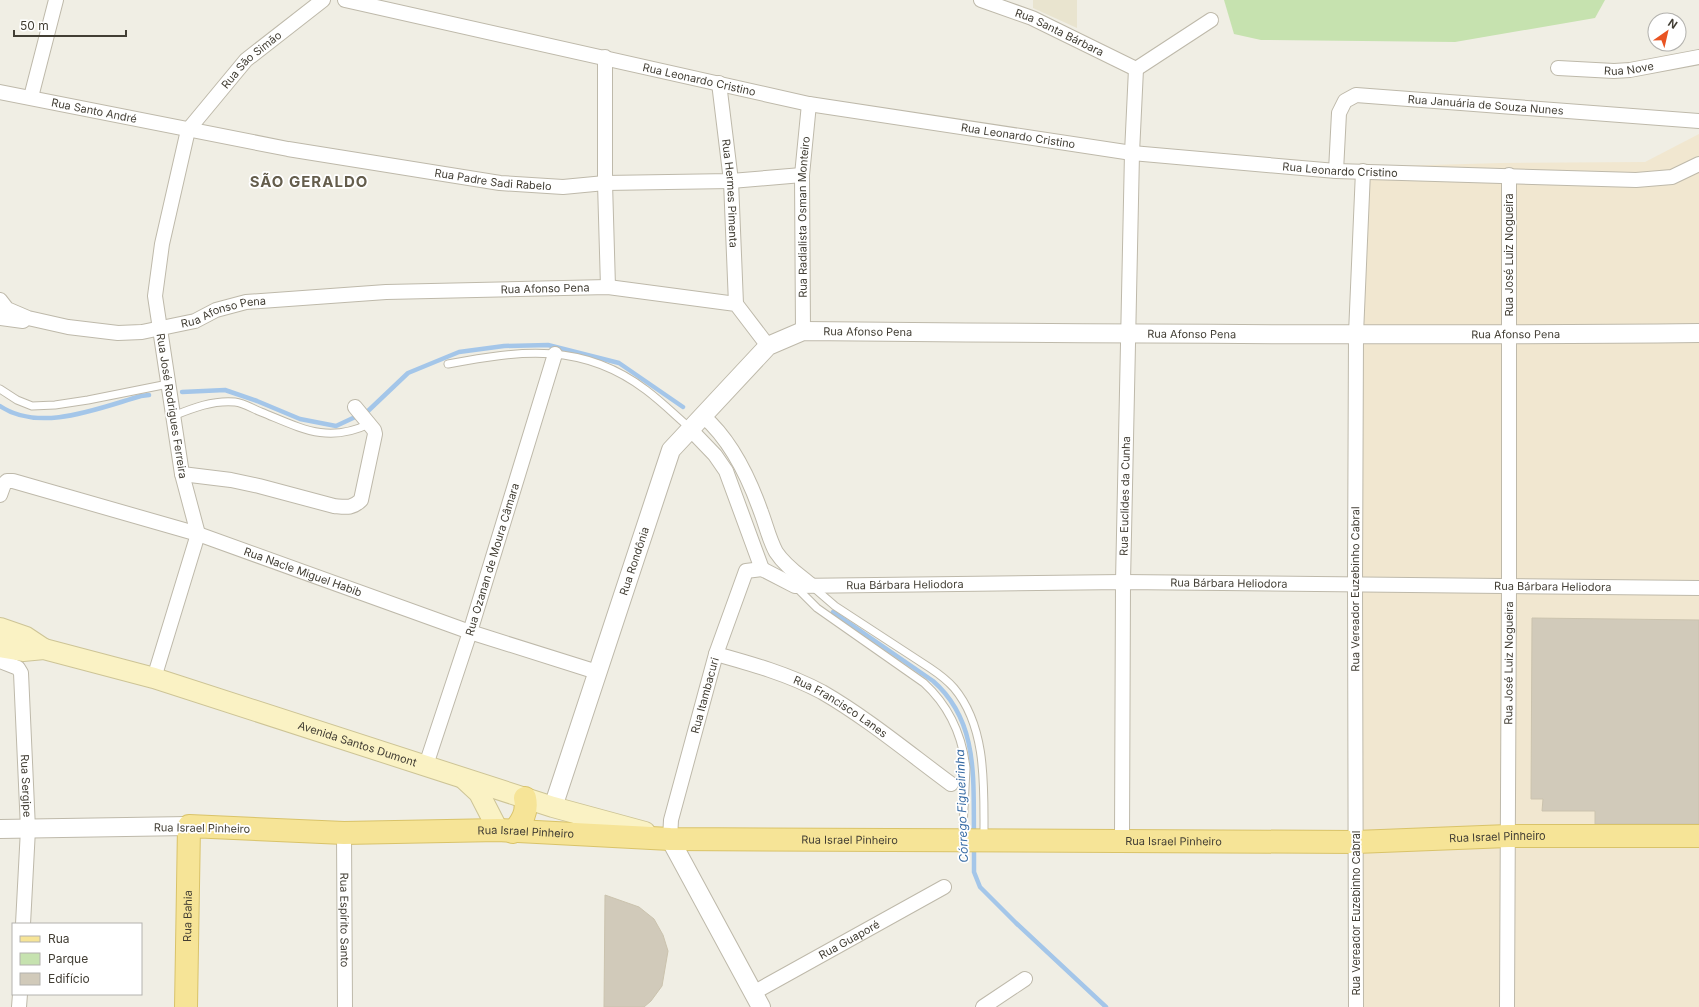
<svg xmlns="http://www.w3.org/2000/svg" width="1699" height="1007" font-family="Inter,sans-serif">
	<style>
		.commercial { fill: #f1e7d0 }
		.education { fill: #e9e4cf }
		.green { fill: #c6e2af }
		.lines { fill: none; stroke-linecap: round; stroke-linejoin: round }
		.stream { stroke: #a4c6e9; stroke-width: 4.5 }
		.building { fill: #d1caba; stroke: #cbc3ae }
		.service-casing { stroke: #beb9aa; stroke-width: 9 }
		.minor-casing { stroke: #beb9aa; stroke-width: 16 }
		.tertiary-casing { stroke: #beb9aa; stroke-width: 20 }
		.secondary-casing { stroke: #cdc496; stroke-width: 22 }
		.primary-casing { stroke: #d9c369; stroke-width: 24 }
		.service { stroke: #fff; stroke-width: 7 }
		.minor { stroke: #fff; stroke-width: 14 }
		.tertiary { stroke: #fff; stroke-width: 18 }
		.secondary { stroke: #faf2c4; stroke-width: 20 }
		.primary { stroke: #f6e497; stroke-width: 22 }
		.labels { text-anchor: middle; stroke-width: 3.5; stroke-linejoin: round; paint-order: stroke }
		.street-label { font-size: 11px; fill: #423e34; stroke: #fff }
		.water-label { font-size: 12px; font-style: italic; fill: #376ba4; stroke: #fff }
		.district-label { font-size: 15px; font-weight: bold; letter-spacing: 1px; fill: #645d4c; stroke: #fff }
	</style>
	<rect width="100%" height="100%" fill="#f0eee4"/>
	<!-- commercial -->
	<path class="commercial" d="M1699 134V1007H1363L1360 167 1501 163 1645 162Z"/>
	<!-- education -->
	<path class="education" d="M1033 0H1077V28L1033 8Z"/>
	<!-- green -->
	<path class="green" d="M1224 0H1605L1595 18 1455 42 1261 40 1234 34Z"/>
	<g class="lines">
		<!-- stream -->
		<g class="stream">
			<path d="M182 392 225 390 257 401 300 419 336 426 368 411 408 373 459 352 504 346 548 345 619 363 683 407"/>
			<path d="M0 406C40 433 99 408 141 396L149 395"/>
			<path d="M833 612 933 681C979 721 973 779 974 835"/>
			<path d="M974 846V872L980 887 1016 923 1106 1007"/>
		</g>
	</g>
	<!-- building -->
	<g class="building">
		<path d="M1532 618 1699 620V824H1595V811H1542L1543 799H1531Z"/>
		<path d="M605 895 639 907 654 919 663 935 668 951 662 986 651 1001 644 1007H604Z"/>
	</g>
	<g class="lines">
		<defs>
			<g id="service">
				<path d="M448 364C521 350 583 342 646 390 662 402 676 416 690 428"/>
				<path d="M0 389 17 400 32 406 55 405 88 400 168 384"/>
				<path d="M173 416C193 408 213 400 235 402 244 403 253 409 261 412 301 428 327 444 369 424"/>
				<path d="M796 587 817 608 924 683C949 706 962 734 966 768L963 828"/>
				<path d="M813 587 835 606 930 668C939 674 947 680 954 688 986 726 984 783 984 830"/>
			</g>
			<g id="minor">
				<path id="s1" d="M345 0 809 104 1132 153 1336 171 1636 180 1672 177 1699 164"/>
				<path id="s2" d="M981 0 1032 18 1136 69"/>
				<path d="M605 57V183L608 287"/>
				<path id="s3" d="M1558 68 1614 71 1630 70 1699 57"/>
				<path d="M1136 69 1211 20"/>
				<path id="s4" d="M719 83 731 181 736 304"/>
				<path id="s5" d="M0 92 288 149 500 183 563 187 605 183 731 181 802 175"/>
				<path d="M31 97 56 0"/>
				<path id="s6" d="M1336 171 1339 113 1345 101 1356 95 1699 121"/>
				<path id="s7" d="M0 300 7 309 28 318 68 327 118 333 142 332 195 321 216 310 246 302 386 292 608 287 736 304 768 346"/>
				<path d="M0 318 23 321"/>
				<path id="s8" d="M803 331 802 175 809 104"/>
				<path d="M703 416C731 440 749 478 761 512 766 525 769 539 776 552 785 566 799 575 811 585"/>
				<path d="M690 429 715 455 726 471 762 569"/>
				<path d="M182 474 231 480 259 486 334 506C345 507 352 509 361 500L375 434 374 430 355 407"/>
				<path id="s9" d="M0 495 4 484 7 481H13L198 534 470 632 597 672"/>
				<path id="s10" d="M762 569 795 586 1123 582 1699 588"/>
				<path id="s11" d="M716 654C752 664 788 674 822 692 867 718 909 753 951 784"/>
				<path id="s12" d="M0 661 18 668 21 673 28 829 23 924"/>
				<path id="s13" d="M154 678 198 534 182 474 155 296 162 244 188 130 246 60 323 0"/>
				<path id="s14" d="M426 765 470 632 555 354"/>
				<path id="s15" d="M344 833 345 1007"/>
				<path id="s16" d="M670 839 671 820 716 654 746 571 762 569"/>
				<path id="s17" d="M1122 840 1123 582 1132 153 1136 69"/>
				<path id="s18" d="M753 993 944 887"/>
				<path d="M19 1007 20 994"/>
				<path d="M983 1007 1025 979"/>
				<path id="s19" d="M1356 1007 1355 584 1356 334 1363 171"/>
				<path id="s20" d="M1507 1007 1509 587V175"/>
			</g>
			<g id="tertiary">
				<path id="s21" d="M553 807 671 450 768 346 803 331C1102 334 1400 336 1699 333"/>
				<path d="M0 829 189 826"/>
				<path d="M670 839 761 1007"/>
			</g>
			<g id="secondary">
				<path d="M0 628 26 637 44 649"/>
				<path id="s22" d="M0 647 23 651 44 649 154 678 553 807 645 832"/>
				<path d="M465 780 479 793 498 830"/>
			</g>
			<g id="primary">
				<path d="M513 832C522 822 528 812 525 798"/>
				<path id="s23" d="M186 1007 189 826 344 833 498 830 670 839 1356 842 1508 836H1699"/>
			</g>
		</defs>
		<!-- service casing -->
		<use href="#service" class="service-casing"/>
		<!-- minor casing -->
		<use href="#minor" class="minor-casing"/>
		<!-- tertiary casing -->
		<use href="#tertiary" class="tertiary-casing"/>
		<!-- secondary casing -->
		<use href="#secondary" class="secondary-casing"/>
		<!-- primary casing -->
		<use href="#primary" class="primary-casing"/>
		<!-- service -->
		<use href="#service" class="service"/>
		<!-- minor -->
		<use href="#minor" class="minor"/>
		<!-- tertiary -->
		<use href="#tertiary" class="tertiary"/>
		<!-- secondary -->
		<use href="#secondary" class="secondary"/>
		<!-- primary -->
		<use href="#primary" class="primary"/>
	</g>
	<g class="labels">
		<!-- street labels -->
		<g class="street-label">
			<text dy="4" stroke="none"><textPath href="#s2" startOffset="85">Rua Santa Bárbara</textPath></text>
			<text dy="4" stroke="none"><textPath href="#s13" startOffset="657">Rua São Simão</textPath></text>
			<text dy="4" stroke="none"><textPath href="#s3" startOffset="71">Rua Nove</textPath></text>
			<text dy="4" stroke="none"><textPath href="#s1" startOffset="363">Rua Leonardo Cristino</textPath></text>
			<text dy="4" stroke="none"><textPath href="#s6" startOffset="214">Rua Januária de Souza Nunes</textPath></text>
			<text dy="4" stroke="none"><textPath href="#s5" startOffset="96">Rua Santo André</textPath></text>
			<text dy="4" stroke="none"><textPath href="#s1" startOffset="687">Rua Leonardo Cristino</textPath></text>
			<text dy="4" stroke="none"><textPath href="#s1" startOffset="1011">Rua Leonardo Cristino</textPath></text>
			<text dy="4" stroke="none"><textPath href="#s5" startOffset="501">Rua Padre Sadi Rabelo</textPath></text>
			<text dy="4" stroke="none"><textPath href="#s4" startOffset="111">Rua Hermes Pimenta</textPath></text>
			<text dy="4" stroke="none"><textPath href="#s8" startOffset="114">Rua Radialista Osman Monteiro</textPath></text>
			<text transform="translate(1509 255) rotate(-90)" y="4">Rua José Luiz Nogueira</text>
			<text dy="4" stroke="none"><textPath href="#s7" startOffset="558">Rua Afonso Pena</textPath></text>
			<text dy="4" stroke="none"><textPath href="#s7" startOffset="234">Rua Afonso Pena</textPath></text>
			<text dy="4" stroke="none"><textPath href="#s21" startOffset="621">Rua Afonso Pena</textPath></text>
			<text dy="4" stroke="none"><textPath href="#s21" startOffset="945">Rua Afonso Pena</textPath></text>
			<text dy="4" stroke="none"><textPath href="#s21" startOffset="1269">Rua Afonso Pena</textPath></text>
			<text transform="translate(172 406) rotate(81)" y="4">Rua José Rodrigues Ferreira</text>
			<text dy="4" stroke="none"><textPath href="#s17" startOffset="344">Rua Euclides da Cunha</textPath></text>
			<text dy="4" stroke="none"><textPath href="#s14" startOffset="216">Rua Ozanan de Moura Câmara</textPath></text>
			<text dy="4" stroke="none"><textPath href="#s21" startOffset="259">Rua Rondônia</textPath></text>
			<text dy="4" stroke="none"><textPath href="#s9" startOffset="326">Rua Nacle Miguel Habib</textPath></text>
			<text dy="4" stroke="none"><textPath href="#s10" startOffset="471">Rua Bárbara Heliodora</textPath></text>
			<text dy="4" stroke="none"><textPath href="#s10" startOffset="147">Rua Bárbara Heliodora</textPath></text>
			<text dy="4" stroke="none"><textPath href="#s10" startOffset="795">Rua Bárbara Heliodora</textPath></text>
			<text dy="4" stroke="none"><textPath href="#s19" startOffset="418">Rua Vereador Euzebinho Cabral</textPath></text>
			<text dy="4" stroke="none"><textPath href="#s20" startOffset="344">Rua José Luiz Nogueira</textPath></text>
			<text dy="4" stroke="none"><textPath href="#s16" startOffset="148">Rua Itambacuri</textPath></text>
			<text dy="4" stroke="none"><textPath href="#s11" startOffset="136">Rua Francisco Lanes</textPath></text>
			<text dy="4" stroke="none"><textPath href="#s22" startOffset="372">Avenida Santos Dumont</textPath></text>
			<text dy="4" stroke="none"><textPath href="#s12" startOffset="138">Rua Sergipe</textPath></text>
			<text transform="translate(202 828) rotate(1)" y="4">Rua Israel Pinheiro</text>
			<text dy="4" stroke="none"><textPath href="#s23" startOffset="518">Rua Israel Pinheiro</textPath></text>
			<text dy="4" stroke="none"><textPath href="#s23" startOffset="1490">Rua Israel Pinheiro</textPath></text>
			<text dy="4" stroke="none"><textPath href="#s23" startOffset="842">Rua Israel Pinheiro</textPath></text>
			<text dy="4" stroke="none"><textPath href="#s23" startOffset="1166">Rua Israel Pinheiro</textPath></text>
			<text transform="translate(1356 913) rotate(-90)" y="4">Rua Vereador Euzebinho Cabral</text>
			<text dy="4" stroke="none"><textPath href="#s23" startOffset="91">Rua Bahia</textPath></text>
			<text dy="4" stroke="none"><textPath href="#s15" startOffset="87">Rua Espírito Santo</textPath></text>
			<text dy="4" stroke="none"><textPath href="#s18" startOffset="110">Rua Guaporé</textPath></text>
		</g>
		<!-- water labels -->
		<g class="water-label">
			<text transform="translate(962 806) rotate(-92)" y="4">Córrego Figueirinha</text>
		</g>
		<!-- district labels -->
		<g class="district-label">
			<text x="309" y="187">SÃO GERALDO</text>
		</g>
	</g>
	<!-- legend -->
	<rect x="12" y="923" width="130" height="72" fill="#ffffff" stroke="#b3b2ae"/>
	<rect x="20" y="936" width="20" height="6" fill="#f6e497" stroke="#b3b2ae"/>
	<text x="48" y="943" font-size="12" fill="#423e34">Rua</text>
	<rect x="20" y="953" width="20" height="12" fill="#c6e2af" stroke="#b3b2ae"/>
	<text x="48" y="963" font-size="12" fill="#423e34">Parque</text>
	<rect x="20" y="973" width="20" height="12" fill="#d1caba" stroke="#b3b2ae"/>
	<text x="48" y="983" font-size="12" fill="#423e34">Edifício</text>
	<!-- north arrow -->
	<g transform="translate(1667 32) rotate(34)"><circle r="19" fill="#ffffff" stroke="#b3b2ae"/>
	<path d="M0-3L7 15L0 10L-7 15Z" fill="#e95423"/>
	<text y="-6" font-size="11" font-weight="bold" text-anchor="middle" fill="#423e34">N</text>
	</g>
	<!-- scale -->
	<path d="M14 30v6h112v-6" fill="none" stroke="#423e34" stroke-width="2"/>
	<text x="20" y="30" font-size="12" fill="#423e34" stroke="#ffffff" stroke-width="3" paint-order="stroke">50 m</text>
</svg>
